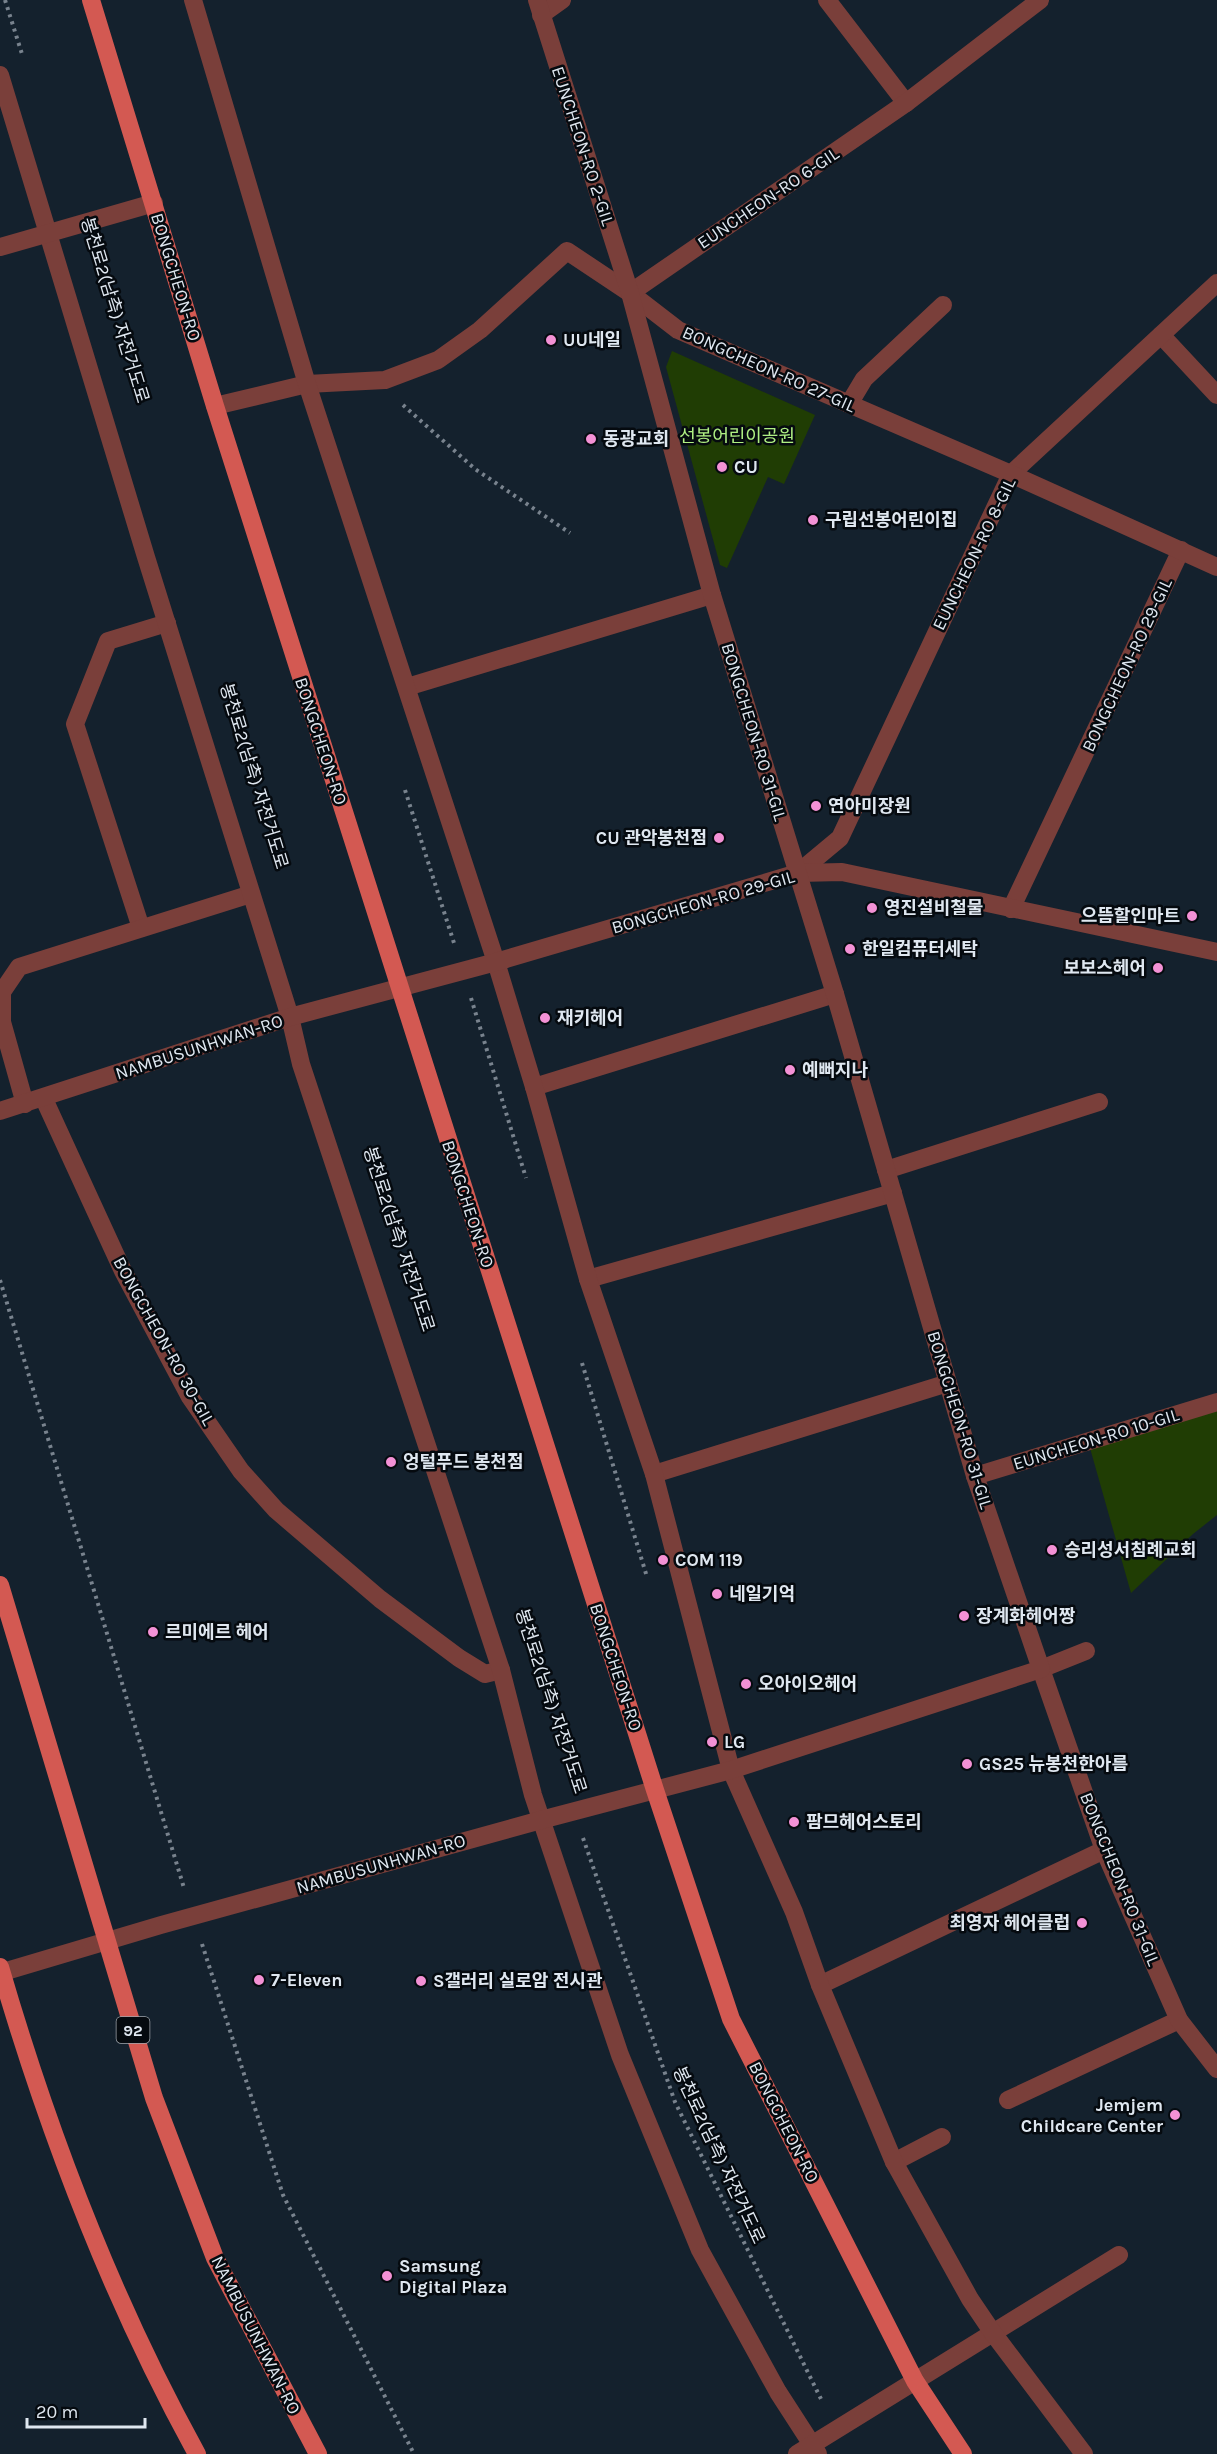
<svg xmlns="http://www.w3.org/2000/svg" width="1217" height="2454" font-family="Karla,'Noto Sans KR',sans-serif">
	<style>
		.green { fill: #203d04 }
		.lines { fill: none; stroke-linecap: round; stroke-linejoin: round }
		.path { stroke: #79838e; stroke-width: 4; stroke-dasharray: 3 4.5; stroke-linecap: butt }
		.service { stroke: #7a3f3a; stroke-width: 18 }
		.minor { stroke: #7a3f3a; stroke-width: 18 }
		.primary { stroke: #d35952; stroke-width: 18 }
		.poi-dot { fill: #f391d5; stroke: #050a0f; stroke-width: 2 }
		.labels { text-anchor: middle; stroke-width: 5; stroke-linejoin: round; paint-order: stroke }
		.shield { fill: #050a0f; stroke: #9ea5ac; stroke-width: 1.5 }
		.shield-label { font-size: 16px; font-weight: bold; fill: #dfe7f0 }
		.street-label { font-size: 18px; fill: #dfe7f0; stroke: #050a0f }
		.poi-label { font-size: 18px; font-weight: bold; fill: #dfe7f0; stroke: #050a0f; text-anchor: start }
		.park-label { font-size: 18px; fill: #afef83; stroke: #050a0f }
	</style>
	<rect width="100%" height="100%" fill="#14212d"/>
	<!-- green -->
	<g class="green">
		<path d="M672 351 815 415 784 484 768 477 727 568 720 565 666 367Z"/>
		<path d="M1217 1402V1515L1193 1534 1131 1593 1088 1441Z"/>
	</g>
	<g class="lines">
		<!-- path -->
		<g class="path">
			<path d="M5 0 22 54"/>
			<path d="M403 405 475 469 570 533"/>
			<path d="M405 790 454 943"/>
			<path d="M471 998 526 1178"/>
			<path d="M0 1280 184 1888"/>
			<path d="M582 1363 647 1577"/>
			<path d="M583 1838 675 2102 821 2399"/>
			<path d="M202 1944 283 2195 414 2454"/>
		</g>
		<!-- service -->
		<g class="service">
			<path d="M827 0 906 103"/>
			<path d="M541 15 562 0"/>
			<path d="M1161 335 1217 395"/>
			<path d="M849 404 864 379 943 305"/>
			<path d="M215 406 307 384 385 380 438 360 480 330 567 251 630 293"/>
			<path d="M407 687 712 595"/>
			<path d="M798 873 840 838 1011 474 1217 283"/>
			<path d="M1011 909 1181 550"/>
			<path d="M141 928 75 724 108 641 167 623"/>
			<path d="M534 1087 835 994"/>
			<path d="M44 1099 123 1271 190 1397 241 1471 276 1510 380 1599 459 1658 485 1674 501 1670"/>
			<path d="M25 1104 2 1022V992L19 967 251 894"/>
			<path d="M886 1170 1099 1102"/>
			<path d="M588 1279 893 1193"/>
			<path d="M654 1474 948 1383"/>
			<path d="M975 1476 1217 1402"/>
			<path d="M1041 1669 1086 1651"/>
			<path d="M820 1985 1104 1850"/>
			<path d="M1008 2100 1179 2020"/>
			<path d="M894 2162 942 2137"/>
			<path d="M915 2381 1119 2255"/>
		</g>
		<!-- minor -->
		<g class="minor">
			<path d="M193 0 307 384 496 962 534 1087 588 1279 654 1474 731 1770 794 1912 820 1985 894 2162 970 2299 993 2333 1084 2454"/>
			<path d="M0 75 146 557 290 1017 301 1064 501 1670 533 1795 620 2055 700 2250 778 2392 818 2454"/>
			<path d="M0 247 154 203"/>
			<path d="M630 293 678 330 1011 474 1217 567"/>
			<path d="M630 293 906 103 1040 0"/>
			<path d="M0 1111 290 1017 496 962 798 873 842 872 1217 952"/>
			<path d="M1041 1669 1104 1850 1179 2020 1217 2069"/>
			<path d="M0 1973 161 1925 541 1820 731 1770 1041 1669 975 1476 835 994 712 595 630 293 537 0"/>
			<path d="M797 2454 915 2381"/>
		</g>
		<!-- primary -->
		<g class="primary">
			<path d="M91 0 215 406 655 1790 731 2019 915 2381 963 2454"/>
			<path d="M0 1585 154 2098 215 2258 318 2454"/>
			<path d="M0 1967C49 2135 112 2300 197 2454"/>
		</g>
	</g>
	<!-- markers -->
	<g class="poi-dot">
		<circle cx="551" cy="340" r="6"/>
		<circle cx="591" cy="439" r="6"/>
		<circle cx="722" cy="467" r="6"/>
		<circle cx="813" cy="520" r="6"/>
		<circle cx="816" cy="806" r="6"/>
		<circle cx="719" cy="838" r="6"/>
		<circle cx="872" cy="908" r="6"/>
		<circle cx="1192" cy="916" r="6"/>
		<circle cx="850" cy="949" r="6"/>
		<circle cx="1158" cy="968" r="6"/>
		<circle cx="545" cy="1018" r="6"/>
		<circle cx="790" cy="1070" r="6"/>
		<circle cx="391" cy="1462" r="6"/>
		<circle cx="1052" cy="1550" r="6"/>
		<circle cx="663" cy="1560" r="6"/>
		<circle cx="717" cy="1594" r="6"/>
		<circle cx="964" cy="1616" r="6"/>
		<circle cx="153" cy="1632" r="6"/>
		<circle cx="746" cy="1684" r="6"/>
		<circle cx="712" cy="1742" r="6"/>
		<circle cx="967" cy="1764" r="6"/>
		<circle cx="794" cy="1822" r="6"/>
		<circle cx="1082" cy="1923" r="6"/>
		<circle cx="259" cy="1980" r="6"/>
		<circle cx="421" cy="1981" r="6"/>
		<circle cx="1175" cy="2115" r="6"/>
		<circle cx="387" cy="2276" r="6"/>
	</g>
	<g class="labels">
		<!-- shield labels -->
		<rect class="shield" x="116.5" y="2017" width="33" height="26" rx="4.5"/>
		<g class="shield-label">
			<text x="133" y="2036">92</text>
		</g>
		<!-- street labels -->
		<g class="street-label">
			<text transform="translate(583 146) rotate(72)" y="6">EUNCHEON-RO 2-GIL</text>
			<text transform="translate(768 198) rotate(-34)" y="6">EUNCHEON-RO 6-GIL</text>
			<text transform="translate(176 277) rotate(73)" y="6">BONGCHEON-RO</text>
			<text transform="translate(115 310) rotate(73)" y="6">봉천로2(남측) 자전거도로</text>
			<text transform="translate(769 369) rotate(24)" y="6">BONGCHEON-RO 27-GIL</text>
			<text transform="translate(974 554) rotate(-64)" y="6">EUNCHEON-RO 8-GIL</text>
			<text transform="translate(1127 665) rotate(-65)" y="6">BONGCHEON-RO 29-GIL</text>
			<text transform="translate(754 732) rotate(73)" y="6">BONGCHEON-RO 31-GIL</text>
			<text transform="translate(321 741) rotate(72)" y="6">BONGCHEON-RO</text>
			<text transform="translate(254 776) rotate(73)" y="6">봉천로2(남측) 자전거도로</text>
			<text transform="translate(703 902) rotate(-16)" y="6">BONGCHEON-RO 29-GIL</text>
			<text transform="translate(199 1047) rotate(-18)" y="6">NAMBUSUNHWAN-RO</text>
			<text transform="translate(468 1204) rotate(72)" y="6">BONGCHEON-RO</text>
			<text transform="translate(399 1239) rotate(72)" y="6">봉천로2(남측) 자전거도로</text>
			<text transform="translate(164 1341) rotate(61)" y="6">BONGCHEON-RO 30-GIL</text>
			<text transform="translate(960 1420) rotate(73)" y="6">BONGCHEON-RO 31-GIL</text>
			<text transform="translate(1096 1439) rotate(-17)" y="6">EUNCHEON-RO 10-GIL</text>
			<text transform="translate(616 1667) rotate(72)" y="6">BONGCHEON-RO</text>
			<text transform="translate(551 1701) rotate(72)" y="6">봉천로2(남측) 자전거도로</text>
			<text transform="translate(381 1864) rotate(-16)" y="6">NAMBUSUNHWAN-RO</text>
			<text transform="translate(1120 1879) rotate(68)" y="6">BONGCHEON-RO 31-GIL</text>
			<text transform="translate(784 2122) rotate(63)" y="6">BONGCHEON-RO</text>
			<text transform="translate(719 2155) rotate(65)" y="6">봉천로2(남측) 자전거도로</text>
			<text transform="translate(256 2335) rotate(63)" y="6">NAMBUSUNHWAN-RO</text>
		</g>
		<!-- poi labels -->
		<g class="poi-label">
			<text x="563" y="346">UU네일</text>
			<text x="603" y="445">동광교회</text>
			<text x="734" y="473">CU</text>
			<text x="825" y="526">구립선봉어린이집</text>
			<text x="828" y="812">연아미장원</text>
			<text x="707" y="844" text-anchor="end">CU 관악봉천점</text>
			<text x="884" y="914">영진설비철물</text>
			<text x="1180" y="922" text-anchor="end">으뜸할인마트</text>
			<text x="862" y="955">한일컴퓨터세탁</text>
			<text x="1146" y="974" text-anchor="end">보보스헤어</text>
			<text x="557" y="1024">재키헤어</text>
			<text x="802" y="1076">예뻐지나</text>
			<text x="403" y="1468">엉털푸드 봉천점</text>
			<text x="1064" y="1556">승리성서침례교회</text>
			<text x="675" y="1566">COM 119</text>
			<text x="729" y="1600">네일기억</text>
			<text x="976" y="1622">장계화헤어짱</text>
			<text x="165" y="1638">르미에르 헤어</text>
			<text x="758" y="1690">오아이오헤어</text>
			<text x="724" y="1748">LG</text>
			<text x="979" y="1770">GS25 뉴봉천한아름</text>
			<text x="806" y="1828">팜므헤어스토리</text>
			<text x="1070" y="1929" text-anchor="end">최영자 헤어클럽</text>
			<text x="271" y="1986">7-Eleven</text>
			<text x="433" y="1987">S갤러리 실로암 전시관</text>
			<text x="1163" y="2111" text-anchor="end">Jemjem<tspan x="1163" dy="21">Childcare Center</tspan></text>
			<text x="399" y="2272">Samsung<tspan x="399" dy="21">Digital Plaza</tspan></text>
		</g>
		<!-- park labels -->
		<g class="park-label">
			<text x="737" y="442">선봉어린이공원</text>
		</g>
	</g>
	<!-- scale -->
	<path d="M27 2418v9h118v-9" fill="none" stroke="#dfe7f0" stroke-width="3"/>
	<text x="36" y="2418" font-size="18" fill="#dfe7f0" stroke="#050a0f" stroke-width="4.5" paint-order="stroke">20 m</text>
</svg>
